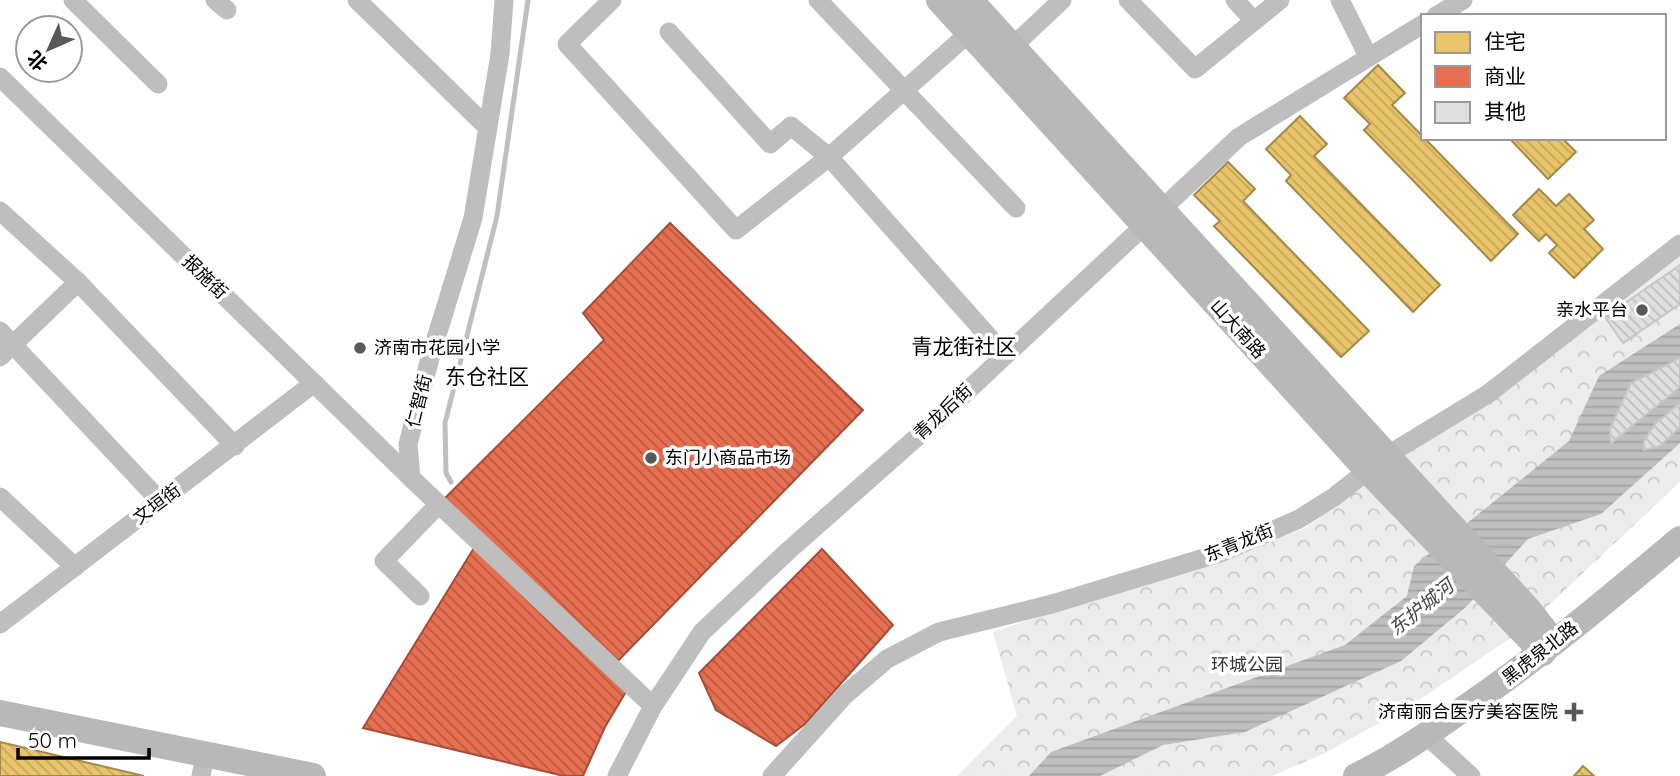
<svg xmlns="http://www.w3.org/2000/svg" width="1680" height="776" font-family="Quicksand,'Noto Sans SC',sans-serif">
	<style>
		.park { fill: url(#park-crowns) }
		.water { fill: url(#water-rules) }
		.homes { fill: url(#homes-back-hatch); stroke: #a3894a; stroke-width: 2 }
		.shops { fill: url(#shops-back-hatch); stroke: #a24e39; stroke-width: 2 }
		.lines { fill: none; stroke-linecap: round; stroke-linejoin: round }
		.stream { stroke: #bfbfbf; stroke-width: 5 }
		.building { fill: url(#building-back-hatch); stroke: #c7c7c7; stroke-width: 2 }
		.street { stroke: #bebebe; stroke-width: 19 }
		.secondary { stroke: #b8b8b8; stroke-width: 26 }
		.poi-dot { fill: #595959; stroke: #fff; stroke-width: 2.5 }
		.labels { text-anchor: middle; stroke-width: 7; stroke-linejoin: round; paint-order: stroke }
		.street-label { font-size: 18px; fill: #000; stroke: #fff }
		.poi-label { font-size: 18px; fill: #000; stroke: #fff; text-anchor: end }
		.park-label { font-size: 18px; fill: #333; stroke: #fff }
		.water-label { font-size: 19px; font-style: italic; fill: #444; stroke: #fff }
		.quarter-label { font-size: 21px; fill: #000; stroke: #fff }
	</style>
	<defs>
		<pattern id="park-crowns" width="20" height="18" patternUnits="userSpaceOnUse" patternTransform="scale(1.75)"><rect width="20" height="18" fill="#ececec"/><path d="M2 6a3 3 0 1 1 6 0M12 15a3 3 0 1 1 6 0" fill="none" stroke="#c9c9c9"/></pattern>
		<pattern id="water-rules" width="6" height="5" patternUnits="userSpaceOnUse" patternTransform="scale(1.75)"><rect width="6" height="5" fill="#bfbfbf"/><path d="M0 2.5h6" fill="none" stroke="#a2a2a2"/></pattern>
		<pattern id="homes-back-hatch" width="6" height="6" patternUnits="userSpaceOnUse" patternTransform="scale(1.75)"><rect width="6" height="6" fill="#e9c46a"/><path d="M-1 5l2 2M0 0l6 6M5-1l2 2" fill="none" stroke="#c6a75a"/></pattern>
		<pattern id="shops-back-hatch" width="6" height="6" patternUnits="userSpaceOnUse" patternTransform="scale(1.75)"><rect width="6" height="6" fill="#e76f51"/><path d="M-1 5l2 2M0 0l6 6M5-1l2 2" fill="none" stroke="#b95941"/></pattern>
		<pattern id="building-back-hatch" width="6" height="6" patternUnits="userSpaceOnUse" patternTransform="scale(1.75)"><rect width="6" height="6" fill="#dfdfdf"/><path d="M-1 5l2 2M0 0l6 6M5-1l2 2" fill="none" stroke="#bebebe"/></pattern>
	</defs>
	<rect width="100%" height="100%" fill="#fff"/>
	<!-- park -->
	<path class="park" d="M1680 241V482L1522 630 1412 705 1323 754 1272 776H957L1017 716 993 632 1304 529 1563 340Z"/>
	<!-- water -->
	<path class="water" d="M1680 324V358L1631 383 1610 429 1612 443 1680 387V403C1666 415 1643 429 1644 449L1660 446 1680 427V443L1601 514 1528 539 1466 607 1401 661 1245 732 1163 745 1100 776H1029L1051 752 1345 645 1407 596 1414 566 1569 441 1599 376Z"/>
	<!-- homes -->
	<g class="homes">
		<path d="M1378 65 1405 93 1392 105 1518 234 1491 261 1364 130 1370 124 1344 98Z"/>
		<path d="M1300 116 1327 144 1314 156 1440 285 1413 312 1286 181 1291 175 1266 149Z"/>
		<path d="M1509 138H1562L1576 152 1548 179Z"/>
		<path d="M1228 162 1255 189 1243 201 1369 331 1341 357 1214 226 1220 221 1194 195Z"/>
		<path d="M1539 189 1556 206 1569 194 1594 220 1584 229 1603 249 1574 278 1549 253 1557 245 1546 234 1539 241 1513 215Z"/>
		<path d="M0 742 144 776H0Z"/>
		<path d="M1583 766 1594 776H1574Z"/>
	</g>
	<!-- shops -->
	<g class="shops">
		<path d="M670 223 863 410 611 668 630 685 605 727 583 776H564L363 728 477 543 438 505 604 340 583 313Z"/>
		<path d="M822 549 893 625 805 724 776 746 716 710 699 673Z"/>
	</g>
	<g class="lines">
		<!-- stream -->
		<path class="stream" d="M451 482 446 473 445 423 497 216 528 0"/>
	</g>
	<!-- building -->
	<g class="building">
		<path d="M1680 265V304L1623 343 1605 317Z"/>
		<path d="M1680 358V387L1611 443 1610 429 1631 383Z"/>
		<path d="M1680 403V427L1660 446 1644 450V441L1655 424Z"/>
	</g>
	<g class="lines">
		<!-- street -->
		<g class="street">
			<path d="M73 0 158 84"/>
			<path d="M215 0 227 10"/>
			<path d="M357 0 488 128"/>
			<path d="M504 0 500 54 473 218 430 358 408 444 411 478 653 706"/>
			<path d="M612 0 567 44 736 230 829 157 791 126 770 144 669 32"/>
			<path d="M818 0 1016 208"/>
			<path d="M1128 0 1195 69 1280 0"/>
			<path d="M1235 0 1254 21"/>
			<path d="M1340 0 1368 56"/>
			<path d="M1436 16 1463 0"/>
			<path d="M969 33 829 157 1004 354"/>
			<path d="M1013 46 1062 0"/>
			<path d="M0 77 411 478"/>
			<path d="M0 211 78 282 235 446"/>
			<path d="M0 331 160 501"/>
			<path d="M0 357 78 282"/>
			<path d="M0 497 75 567"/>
			<path d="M420 596 384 561 438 505"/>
			<path d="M0 624 314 383"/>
			<path d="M1426 735 1471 776"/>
			<path d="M201 776 205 754"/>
			<path d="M617 776 653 706 702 632 788 551 934 422 1239 137 1423 24"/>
			<path d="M772 776 845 695 887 659 939 632 1052 604 1220 553 1299 519 1334 497 1386 456 1488 394 1680 244"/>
		</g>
		<!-- secondary -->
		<g class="secondary">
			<path d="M939 0 1366 469 1543 653"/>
			<path d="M970 0 1529 610 1553 641"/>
			<path d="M0 713 313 776"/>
			<path d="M1356 776C1391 759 1424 737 1456 714 1535 661 1607 600 1680 539"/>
		</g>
	</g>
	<!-- markers -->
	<g class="poi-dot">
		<circle cx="1642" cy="310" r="7"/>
		<circle cx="360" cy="348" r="7"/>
		<circle cx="651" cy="458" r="7"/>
		<path d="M1570.5 701.5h7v7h7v7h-7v7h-7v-7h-7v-7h7z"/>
	</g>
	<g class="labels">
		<!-- street labels -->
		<g class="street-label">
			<text transform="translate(205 277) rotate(44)" y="6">报施街</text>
			<text transform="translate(1238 329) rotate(48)" y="6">山大南路</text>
			<text transform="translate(419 401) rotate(-76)" y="6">仁智街</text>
			<text transform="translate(943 412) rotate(-43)" y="6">青龙后街</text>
			<text transform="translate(157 504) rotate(-37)" y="6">文垣街</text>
			<text transform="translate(1239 543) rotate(-22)" y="6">东青龙街</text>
			<text transform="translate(1540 653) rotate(-38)" y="6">黑虎泉北路</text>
		</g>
		<!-- poi labels -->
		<g class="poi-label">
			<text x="1628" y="316">亲水平台</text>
			<text x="374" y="354" text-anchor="start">济南市花园小学</text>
			<text x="665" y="464" text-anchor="start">东门小商品市场</text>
			<text x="1558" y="718">济南丽合医疗美容医院</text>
		</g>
		<!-- park labels -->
		<g class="park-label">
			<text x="1247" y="671">环城公园</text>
		</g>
		<!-- water labels -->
		<g class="water-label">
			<text transform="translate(1421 607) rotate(-39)" y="7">东护城河</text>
		</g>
		<!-- quarter labels -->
		<g class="quarter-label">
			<text x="964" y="354">青龙街社区</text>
			<text x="487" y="384">东仓社区</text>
		</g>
	</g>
	<!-- legend -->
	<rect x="1421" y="14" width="245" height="126" fill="#ffffff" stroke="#999999" stroke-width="2"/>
	<rect x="1435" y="32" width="35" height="21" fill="#e9c46a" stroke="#999999" stroke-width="2"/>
	<text x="1484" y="49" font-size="21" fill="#000000">住宅</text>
	<rect x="1435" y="66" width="35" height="21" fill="#e76f51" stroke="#999999" stroke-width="2"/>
	<text x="1484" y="84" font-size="21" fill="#000000">商业</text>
	<rect x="1435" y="102" width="35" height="21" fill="#dfdfdf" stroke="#999999" stroke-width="2"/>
	<text x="1484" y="119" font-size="21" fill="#000000">其他</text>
	<!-- north arrow -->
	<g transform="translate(49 49) rotate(225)"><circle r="33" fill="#ffffff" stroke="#999999" stroke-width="2"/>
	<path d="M0-5L12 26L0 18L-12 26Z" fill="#595959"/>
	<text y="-10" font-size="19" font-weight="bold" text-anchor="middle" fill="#000000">北</text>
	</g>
	<!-- scale -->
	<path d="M18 748v10h131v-10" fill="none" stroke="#000000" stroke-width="3.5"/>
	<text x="28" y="748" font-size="21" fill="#000000" stroke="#ffffff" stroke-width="5" paint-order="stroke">50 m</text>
</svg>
